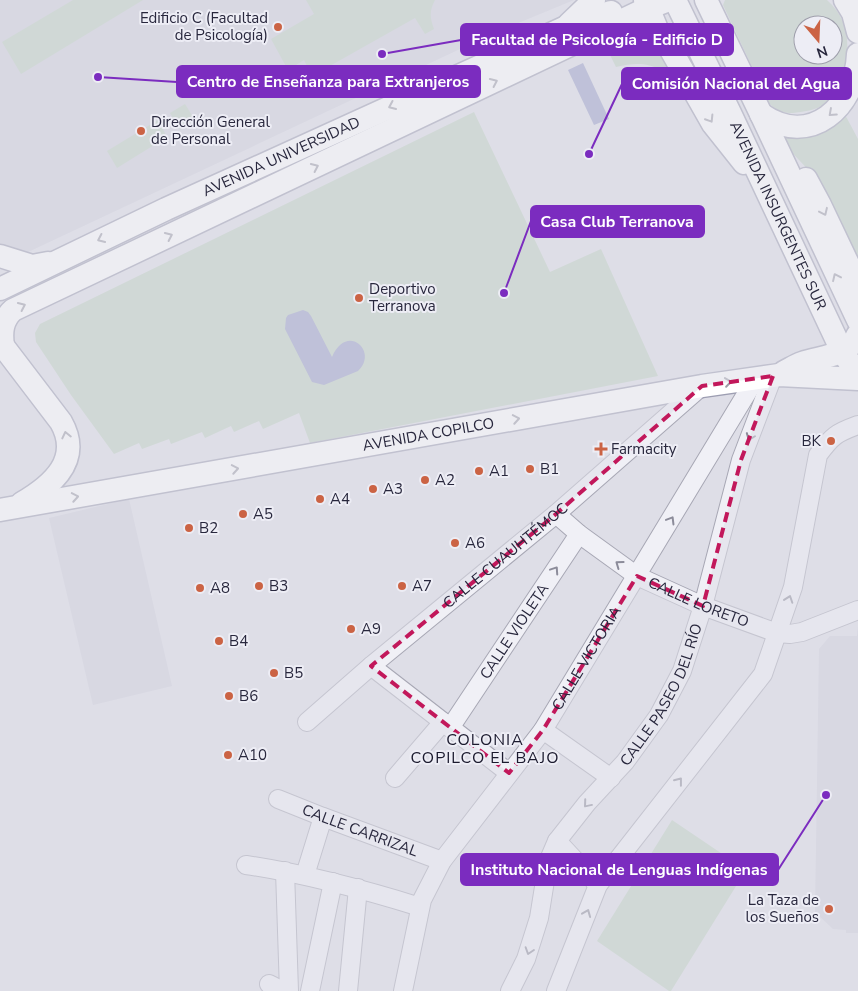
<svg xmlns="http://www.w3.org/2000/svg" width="858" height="991" font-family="'Nunito Sans',sans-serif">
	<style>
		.built { fill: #d0d0dc }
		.green { fill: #bfd1c1; fill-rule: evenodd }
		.water { fill: #999ec7 }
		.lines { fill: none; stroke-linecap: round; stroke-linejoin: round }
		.minor-casing { stroke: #a7a7b4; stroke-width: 20 }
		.major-casing { stroke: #9d9eb2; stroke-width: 25 }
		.minor { stroke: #f0f0f6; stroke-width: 18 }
		.major { stroke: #fff; stroke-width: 22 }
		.oneway { stroke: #9e9ea8 }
		.oneway2 { stroke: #8c8c9a }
		.marked { fill: none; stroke: #c2185b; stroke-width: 4; stroke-dasharray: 10 6; stroke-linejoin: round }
		.poi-dot { fill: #cb6344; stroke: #ededf5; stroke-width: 2 }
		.labels { text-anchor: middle; stroke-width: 4; stroke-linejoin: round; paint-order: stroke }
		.poi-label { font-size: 15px; fill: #28273d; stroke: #ededf5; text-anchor: start }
		.street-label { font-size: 15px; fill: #28273d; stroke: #ededf5 }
		.neighbourhood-label { font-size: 16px; letter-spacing: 1px; fill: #1b1a2e; stroke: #ededf5 }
		.leader { fill: none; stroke: #7b2cbf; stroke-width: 2 }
		.callout-dot { fill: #7b2cbf; stroke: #ededf5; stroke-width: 2 }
		.callout { fill: #7b2cbf; stroke: #7b2cbf; stroke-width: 2 }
		.callout-label { font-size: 16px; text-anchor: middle; font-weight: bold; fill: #fff }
	</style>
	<rect width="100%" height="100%" fill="#dedee7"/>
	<!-- built -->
	<g class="built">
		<path d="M0 0H574L492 34 26 253 0 244Z"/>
		<path d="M129 499 172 686 93 705 49 518Z"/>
		<path d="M858 626V933H846V930L833 929 815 912 819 649 830 636H857Z"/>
	</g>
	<!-- green -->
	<g class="green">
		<path d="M73 0H143L21 74 2 42Z"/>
		<path d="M306 0H435C429 11 430 18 434 29L425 34 415 18 312 76 304 60 288 70 271 39 314 14Z"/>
		<path d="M725 0H827C851 21 851 50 841 77 837 86 833 97 825 104 817 110 802 112 793 113 782 113 776 111 769 103L723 5ZM803 25H833V55H803Z"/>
		<path d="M623 40C658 39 666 62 682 88L678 90C663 64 644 60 616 67L606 47Z"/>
		<path d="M185 104 195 120 180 130 170 113Z"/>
		<path d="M842 109 858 139V266L816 178 783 143 779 133Z"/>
		<path d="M474 112 550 272 601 249 658 376 310 443 299 413 263 429 259 421 234 432 231 426 205 438 202 432 171 444 169 439 142 449 139 443 114 454 71 395 36 342 35 333 40 324Z"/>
		<path d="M158 120 167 137 117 168 107 151Z"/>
		<path d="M672 820 746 870 671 991H669L597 941Z"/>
	</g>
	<!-- water -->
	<g class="water">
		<path d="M583 63 609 119 594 125 568 70Z"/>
		<path d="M303 310 308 312 311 316 332 357C347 322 379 352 358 371L324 385 312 382 285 329 286 318 288 315Z"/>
	</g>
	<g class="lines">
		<defs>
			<g id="minor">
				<path id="s1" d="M556 514 579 534 637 576 703 606 777 633 790 634 802 632 858 610"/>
				<path d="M371 666 509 773"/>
				<path id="s2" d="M307 722 371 666 556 514 702 386"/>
				<path id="s3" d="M450 728 579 534"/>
				<path d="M543 730 611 778"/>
				<path d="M395 778 443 722"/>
				<path id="s4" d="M278 799 323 817 442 861"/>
				<path d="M557 841 598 885"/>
				<path d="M246 865C307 874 362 889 420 907"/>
				<path d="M285 871 289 991"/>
				<path d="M305 875 323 817"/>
				<path d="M269 984 283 991"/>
				<path d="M310 991 333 882"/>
				<path d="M348 991 358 888"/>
				<path id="s5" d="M403 991 422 900 442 861 543 730 756 378"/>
				<path id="s6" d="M510 991 526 959 539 918 548 862 557 841 587 803 625 762 659 715 682 671 703 606 741 460 773 376"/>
				<path d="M556 991 598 885 763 674 793 587 818 455C832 436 836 433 858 425"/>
			</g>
			<g id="major">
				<path d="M645 0 659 34 671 50 713 124 744 163"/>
				<path id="s7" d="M675 0 730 113 841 349 858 376"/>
				<path d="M706 0 761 114 858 320"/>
				<path d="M845 0 853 13 858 32"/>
				<path d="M569 24 594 0"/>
				<path d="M761 114C811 149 856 106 858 54"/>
				<path d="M806 179 820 205 858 285"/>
				<path d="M0 256 32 266 48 263"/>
				<path id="s8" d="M0 289 166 209 564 28 611 12"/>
				<path d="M0 342 61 422C82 459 53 485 22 503"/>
				<path d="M3 346C1 332 2 320 13 310L648 8 669 0"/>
				<path d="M784 372C790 369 796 365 802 363 822 356 849 357 858 334"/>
				<path id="s9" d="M0 510 702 386 779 375 858 379"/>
			</g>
		</defs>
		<!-- minor casing -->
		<use href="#minor" class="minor-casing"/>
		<!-- major casing -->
		<use href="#major" class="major-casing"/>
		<!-- minor -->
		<use href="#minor" class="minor"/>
		<!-- major -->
		<use href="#major" class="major"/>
	</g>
	<!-- one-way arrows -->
	<defs><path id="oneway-chevron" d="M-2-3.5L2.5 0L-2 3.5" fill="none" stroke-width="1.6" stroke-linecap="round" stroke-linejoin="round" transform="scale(1.25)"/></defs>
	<g class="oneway">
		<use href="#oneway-chevron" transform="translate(494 82) rotate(-25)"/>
		<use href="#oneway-chevron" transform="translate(392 106) rotate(156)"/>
		<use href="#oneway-chevron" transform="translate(832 113) rotate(138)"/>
		<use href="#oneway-chevron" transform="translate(710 119) rotate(58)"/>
		<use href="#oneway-chevron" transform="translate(315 167) rotate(-25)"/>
		<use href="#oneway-chevron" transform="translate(824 212) rotate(65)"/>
		<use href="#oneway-chevron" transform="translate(169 236) rotate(-25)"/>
		<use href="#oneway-chevron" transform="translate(101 239) rotate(155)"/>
		<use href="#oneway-chevron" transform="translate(836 277) rotate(-115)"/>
		<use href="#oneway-chevron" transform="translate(22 306) rotate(-25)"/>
		<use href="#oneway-chevron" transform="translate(728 382) rotate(-8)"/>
		<use href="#oneway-chevron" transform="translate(516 419) rotate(-10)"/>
		<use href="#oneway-chevron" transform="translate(66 435) rotate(-103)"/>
		<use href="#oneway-chevron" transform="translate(235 469) rotate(-10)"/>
		<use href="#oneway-chevron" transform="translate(75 497) rotate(-10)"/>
	</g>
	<g class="oneway2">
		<use href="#oneway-chevron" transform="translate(750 437) rotate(111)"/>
		<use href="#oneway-chevron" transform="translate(671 520) rotate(-59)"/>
		<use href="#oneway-chevron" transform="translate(619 564) rotate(-144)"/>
		<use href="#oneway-chevron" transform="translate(555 570) rotate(-56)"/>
		<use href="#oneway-chevron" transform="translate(789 599) rotate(-71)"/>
		<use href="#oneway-chevron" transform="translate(679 781) rotate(-52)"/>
		<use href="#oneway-chevron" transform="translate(587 804) rotate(130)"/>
		<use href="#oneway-chevron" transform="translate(587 913) rotate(-68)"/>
		<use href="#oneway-chevron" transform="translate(529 951) rotate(108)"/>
	</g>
	<!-- marked area -->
	<path d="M0 0H858V991H0ZM773 376 741 460 703 606 637 576 543 730 509 773 371 666 556 514 702 386Z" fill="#dedee7" fill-opacity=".55" fill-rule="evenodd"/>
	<path class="marked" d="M773 376 741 460 703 606 637 576 543 730 509 773 371 666 556 514 702 386Z"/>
	<!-- markers -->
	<g class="poi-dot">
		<circle cx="278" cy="27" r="5"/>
		<circle cx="141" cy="131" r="5"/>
		<circle cx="359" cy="298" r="5"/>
		<circle cx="831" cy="441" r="5"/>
		<path d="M598.5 441.5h5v5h5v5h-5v5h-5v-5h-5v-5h5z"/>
		<circle cx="530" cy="469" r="5"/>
		<circle cx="479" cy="471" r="5"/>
		<circle cx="425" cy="480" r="5"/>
		<circle cx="373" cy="489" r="5"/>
		<circle cx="320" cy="499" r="5"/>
		<circle cx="243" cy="514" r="5"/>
		<circle cx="189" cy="528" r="5"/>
		<circle cx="455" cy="543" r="5"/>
		<circle cx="259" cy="586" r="5"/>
		<circle cx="402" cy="586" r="5"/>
		<circle cx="200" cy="588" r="5"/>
		<circle cx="351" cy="629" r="5"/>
		<circle cx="219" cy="641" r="5"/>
		<circle cx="274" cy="673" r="5"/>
		<circle cx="229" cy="696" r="5"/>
		<circle cx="228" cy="755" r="5"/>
		<circle cx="829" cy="909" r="5"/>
	</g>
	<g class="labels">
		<!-- poi labels -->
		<g class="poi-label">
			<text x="268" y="23" text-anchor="end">Edificio C (Facultad<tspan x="268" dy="17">de Psicología)</tspan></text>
			<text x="151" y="127">Dirección General<tspan x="151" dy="17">de Personal</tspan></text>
			<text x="369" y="294">Deportivo<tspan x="369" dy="17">Terranova</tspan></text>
			<text x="821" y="446" text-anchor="end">BK</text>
			<text x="611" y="454">Farmacity</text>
			<text x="540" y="474">B1</text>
			<text x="489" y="476">A1</text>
			<text x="435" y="485">A2</text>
			<text x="383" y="494">A3</text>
			<text x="330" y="504">A4</text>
			<text x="253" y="519">A5</text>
			<text x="199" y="533">B2</text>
			<text x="465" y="548">A6</text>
			<text x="269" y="591">B3</text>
			<text x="412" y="591">A7</text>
			<text x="210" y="593">A8</text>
			<text x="361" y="634">A9</text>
			<text x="229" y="646">B4</text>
			<text x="284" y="678">B5</text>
			<text x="239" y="701">B6</text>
			<text x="238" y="760">A10</text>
			<text x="819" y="905" text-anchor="end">La Taza de<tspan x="819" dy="17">los Sueños</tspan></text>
		</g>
		<!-- street labels -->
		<g class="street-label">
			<text dy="5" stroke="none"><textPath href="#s8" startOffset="311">AVENIDA UNIVERSIDAD</textPath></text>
			<text dy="5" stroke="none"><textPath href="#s7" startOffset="239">AVENIDA INSURGENTES SUR</textPath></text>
			<text dy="5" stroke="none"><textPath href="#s9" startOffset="435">AVENIDA COPILCO</textPath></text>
			<text dy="5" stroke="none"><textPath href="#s2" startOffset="259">CALLE CUAUHTÉMOC</textPath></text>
			<text dy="5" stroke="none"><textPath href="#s1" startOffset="169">CALLE LORETO</textPath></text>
			<text dy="5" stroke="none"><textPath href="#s3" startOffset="116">CALLE VIOLETA</textPath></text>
			<text dy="5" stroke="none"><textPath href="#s5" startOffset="386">CALLE VICTORIA</textPath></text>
			<text dy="5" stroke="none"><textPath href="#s6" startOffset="340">CALLE PASEO DEL RÍO</textPath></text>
			<text dy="5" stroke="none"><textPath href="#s4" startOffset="88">CALLE CARRIZAL</textPath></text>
		</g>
		<!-- neighbourhood labels -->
		<g class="neighbourhood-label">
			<text x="485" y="745">COLONIA<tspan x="485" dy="18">COPILCO EL BAJO</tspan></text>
		</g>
	</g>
	<!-- callouts -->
	<path class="leader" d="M382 54L461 40M98 77L177 82M589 154L622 84M504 293L531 221M826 795L778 870"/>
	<g class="callout-dot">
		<circle cx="382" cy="54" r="5"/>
		<circle cx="98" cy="77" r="5"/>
		<circle cx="589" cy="154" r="5"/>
		<circle cx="504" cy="293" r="5"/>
		<circle cx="826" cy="795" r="5"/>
	</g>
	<g class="callout">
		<rect x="461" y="24" width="272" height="31" rx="5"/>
		<rect x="177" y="66" width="303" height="31" rx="5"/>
		<rect x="622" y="68" width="229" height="31" rx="5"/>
		<rect x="531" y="206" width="173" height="31" rx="5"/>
		<rect x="461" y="854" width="317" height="31" rx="5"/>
	</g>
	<g class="callout-label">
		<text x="597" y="45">Facultad de Psicología - Edificio D</text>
		<text x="328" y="87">Centro de Enseñanza para Extranjeros</text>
		<text x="736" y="89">Comisión Nacional del Agua</text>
		<text x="617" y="227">Casa Club Terranova</text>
		<text x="619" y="875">Instituto Nacional de Lenguas Indígenas</text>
	</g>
	<!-- north arrow -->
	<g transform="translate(818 40) rotate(161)"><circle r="24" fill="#ededf5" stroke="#9e9eab"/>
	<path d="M0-4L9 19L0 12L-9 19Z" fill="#cb6344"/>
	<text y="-8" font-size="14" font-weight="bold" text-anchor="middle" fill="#28273d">N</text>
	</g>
</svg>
